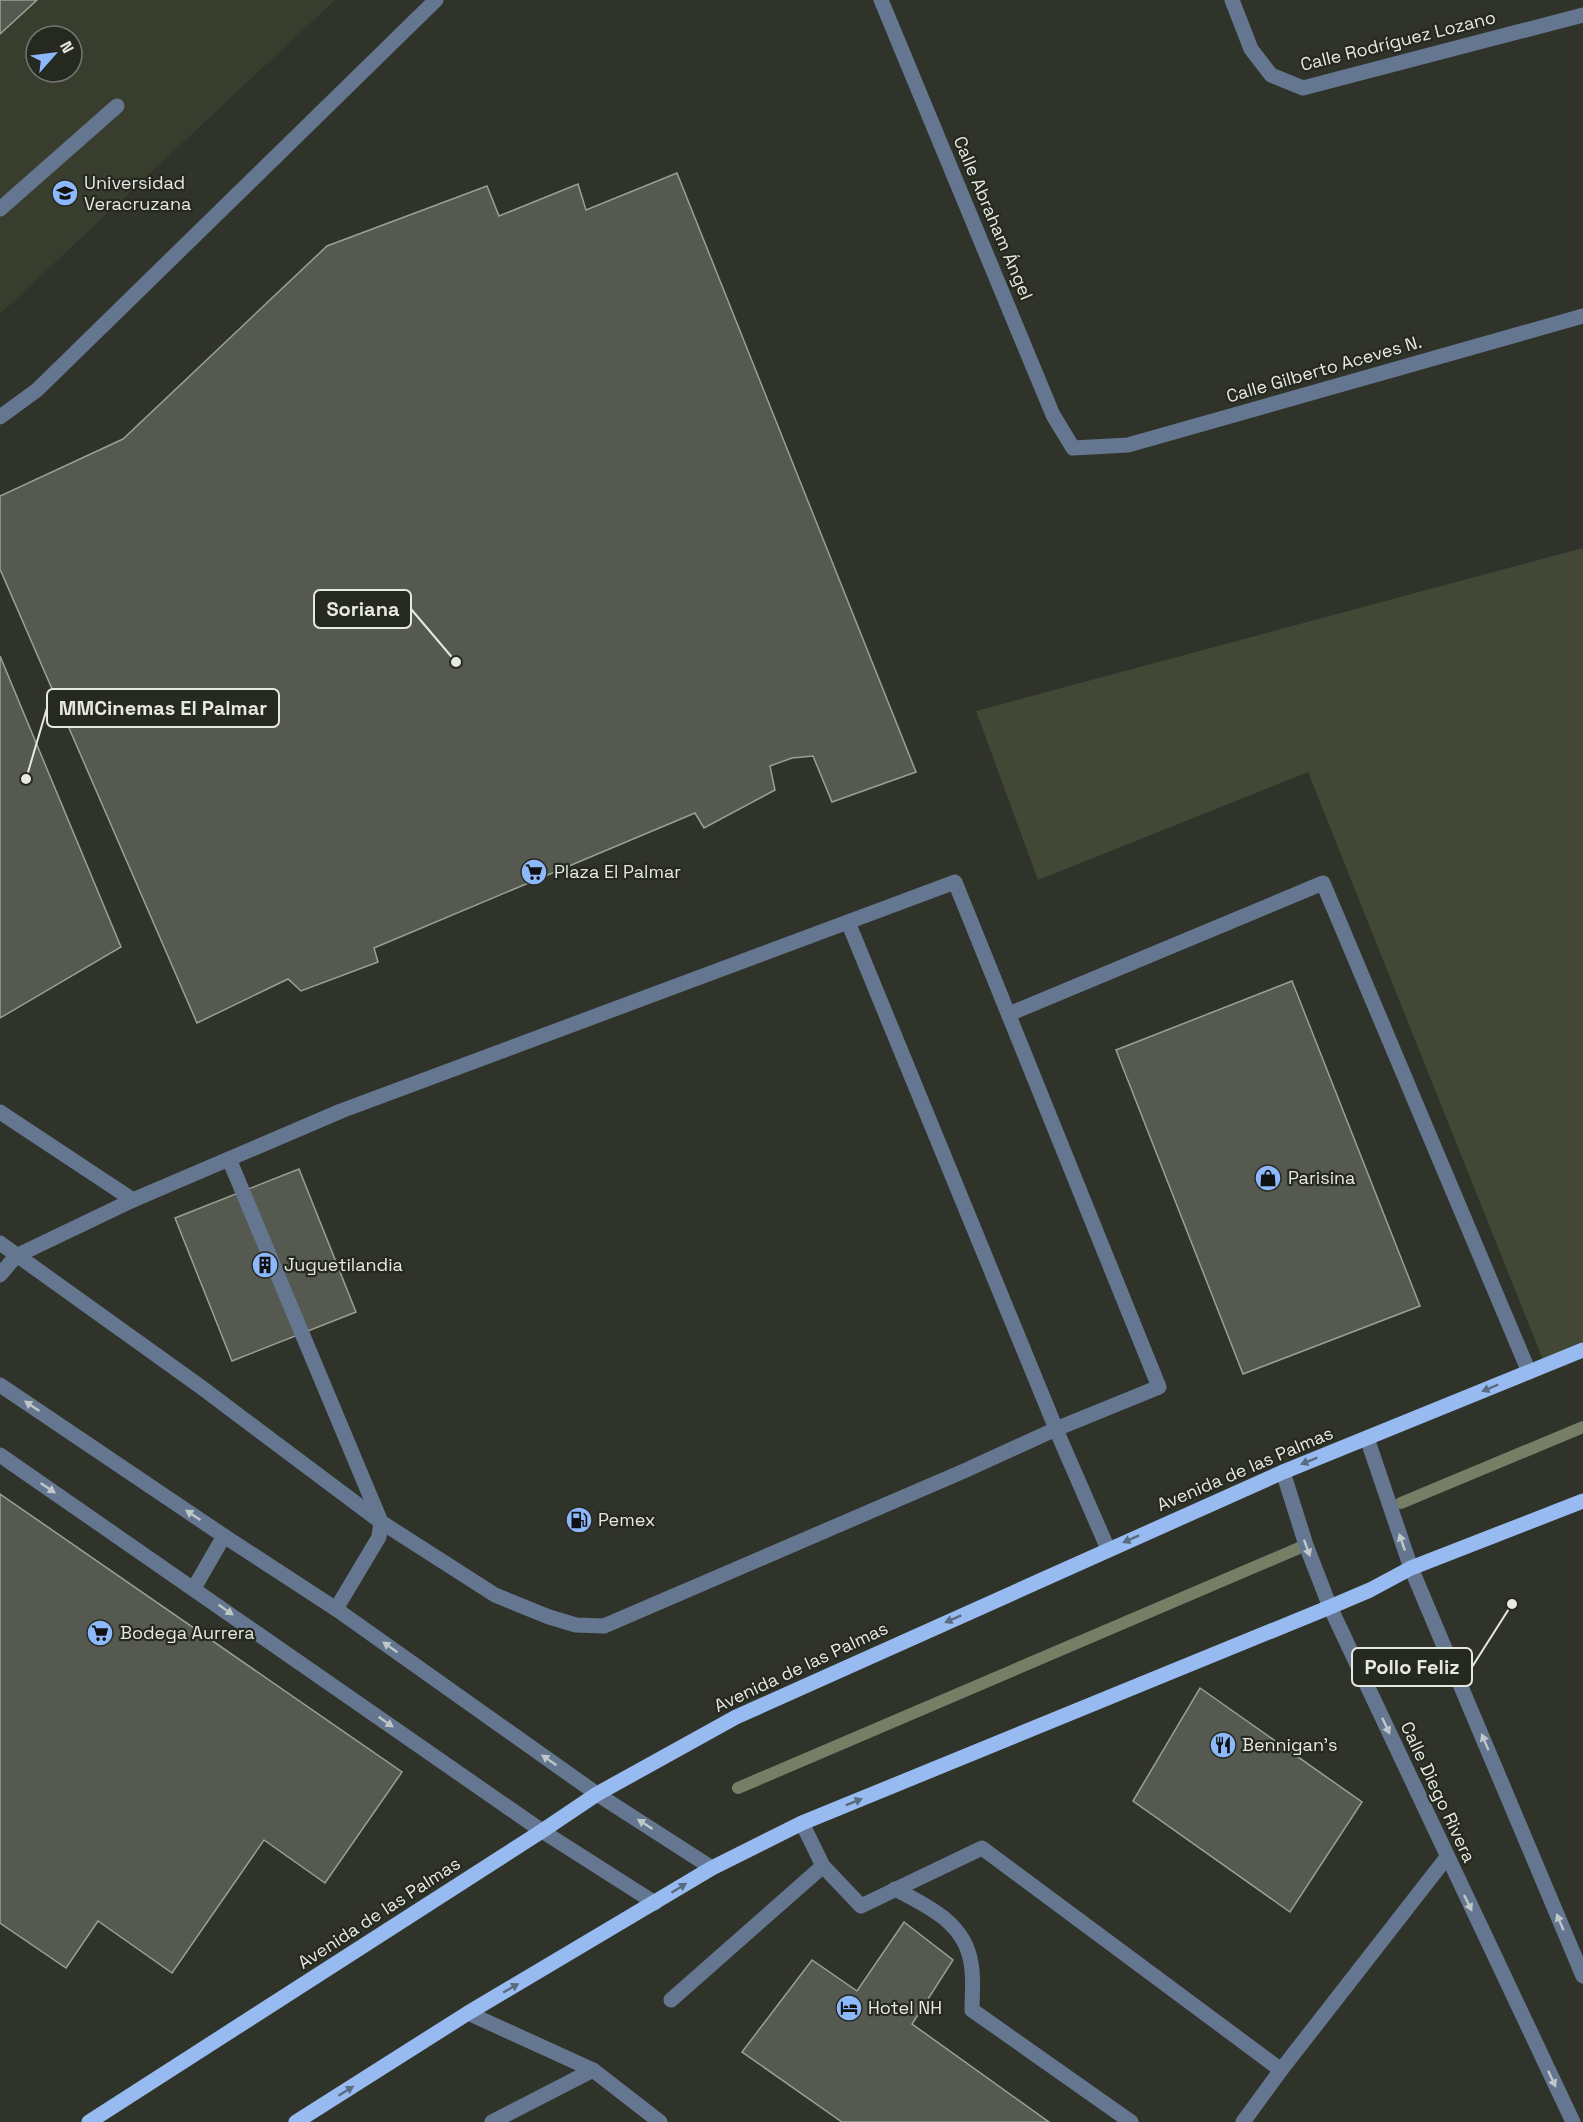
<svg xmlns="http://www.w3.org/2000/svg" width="1583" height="2122" font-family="'Space Grotesk',sans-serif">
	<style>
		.built { fill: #383d2e; fill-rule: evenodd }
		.green { fill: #424835 }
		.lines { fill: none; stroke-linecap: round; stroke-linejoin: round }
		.stream { stroke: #767f65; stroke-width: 12 }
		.building { fill: #55594f; stroke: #9ba094; stroke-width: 1.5 }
		.minor { stroke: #657790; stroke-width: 15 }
		.major { stroke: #97bbf0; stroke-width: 15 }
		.oneway { fill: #596b7e }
		.oneway2 { fill: #bfc7c9 }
		.labels { text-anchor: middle; stroke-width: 4.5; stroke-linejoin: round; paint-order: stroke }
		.street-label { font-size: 18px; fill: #e6e9e2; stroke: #262920 }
		.poi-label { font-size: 18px; fill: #e6e9e2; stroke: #262920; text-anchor: start }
		.leader { fill: none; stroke: #e6e9e2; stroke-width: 2 }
		.callout-dot { fill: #e6e9e2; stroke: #262920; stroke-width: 2 }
		.callout { fill: #262920; stroke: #e6e9e2; stroke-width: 2 }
		.callout-label { font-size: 20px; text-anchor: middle; font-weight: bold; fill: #e6e9e2 }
	</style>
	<rect width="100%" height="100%" fill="#30332a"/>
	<!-- built -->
	<path class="built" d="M0 0H335L0 314ZM36 36H72V72H36Z"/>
	<!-- green -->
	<path class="green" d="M1583 548V1350L1545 1365 1308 772 1038 880 976 711Z"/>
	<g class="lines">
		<!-- stream -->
		<g class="stream">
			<path d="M1401 1503 1583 1427"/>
			<path d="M738 1788 1306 1545"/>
		</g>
	</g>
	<!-- building -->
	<g class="building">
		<path d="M0 0H37L0 34Z"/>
		<path d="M677 173 916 772 832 802 813 756 792 758 770 766 775 790 704 828 695 813 374 948 378 962 301 991 288 979 197 1023 0 569V496L123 439 327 246 487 186 499 216 578 184 586 210Z"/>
		<path d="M0 656 121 947 0 1018Z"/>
		<path d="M1292 981 1420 1306 1243 1374 1116 1050Z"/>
		<path d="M299 1169 356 1312 232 1361 175 1218Z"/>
		<path d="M0 1494 402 1772 325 1883 264 1840 172 1973 98 1921 66 1968 0 1923Z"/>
		<path d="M1200 1688 1362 1802 1290 1912 1133 1801Z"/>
		<path d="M904 1922 953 1960 912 2024 1049 2122H842L742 2052 812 1960 857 1991Z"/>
	</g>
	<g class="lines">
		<!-- minor -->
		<g class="minor">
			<path d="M881 0 1053 415 1073 448 1128 445 1583 316"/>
			<path d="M1232 0 1251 49 1271 75 1303 88 1583 15"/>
			<path d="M0 209 117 106"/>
			<path d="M0 417 37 390 436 0"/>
			<path d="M848 922 1061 1441 1108 1549"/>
			<path d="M1009 1014 1323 883 1529 1372"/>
			<path d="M0 1112 133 1200 341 1111 955 882 1159 1387 1056 1429 964 1471 604 1626 576 1625 549 1617 495 1595 381 1522 201 1387 0 1243"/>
			<path d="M229 1159 381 1522 379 1537 336 1609"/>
			<path d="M0 1275 16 1256 133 1200"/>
			<path d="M0 1385 224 1536 336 1609 597 1794 712 1868"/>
			<path d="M1367 1438 1411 1568 1583 1976"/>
			<path d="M0 1455 542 1831 655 1903"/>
			<path d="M1283 1472 1306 1545 1330 1607 1573 2122"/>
			<path d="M194 1588 224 1536"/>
			<path d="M802 1823 823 1866 861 1906 982 1848 1281 2070 1447 1857"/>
			<path d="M895 1889C928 1906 965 1923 971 1963 974 1978 972 1995 972 2010L1131 2122"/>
			<path d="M671 2000 823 1866"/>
			<path d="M468 2013 593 2070 660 2122"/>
			<path d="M492 2122 593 2070"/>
			<path d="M1243 2122 1281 2070"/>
		</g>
		<!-- major -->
		<g class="major">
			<path d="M89 2122 542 1831 597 1794 736 1717 1283 1472 1583 1350"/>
			<path d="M296 2122 468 2013 712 1868 802 1823 1330 1607 1370 1590 1411 1568 1583 1501"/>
		</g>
	</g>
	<!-- one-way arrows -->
	<defs><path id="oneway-solid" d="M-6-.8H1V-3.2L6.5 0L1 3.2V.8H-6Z" transform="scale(1.5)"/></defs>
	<g class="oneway">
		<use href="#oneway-solid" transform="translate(1490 1388) rotate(157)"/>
		<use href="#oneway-solid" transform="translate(1309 1461) rotate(158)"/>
		<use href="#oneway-solid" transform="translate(1131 1539) rotate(156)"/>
		<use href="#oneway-solid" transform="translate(953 1619) rotate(156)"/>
		<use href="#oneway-solid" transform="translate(854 1802) rotate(-22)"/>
		<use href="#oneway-solid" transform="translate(679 1888) rotate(-32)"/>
		<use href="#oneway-solid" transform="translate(511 1988) rotate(-30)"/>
		<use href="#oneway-solid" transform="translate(346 2091) rotate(-32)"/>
	</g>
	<g class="oneway2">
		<use href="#oneway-solid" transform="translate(32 1406) rotate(-146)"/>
		<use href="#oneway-solid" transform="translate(48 1488) rotate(34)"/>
		<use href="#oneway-solid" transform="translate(193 1515) rotate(-146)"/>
		<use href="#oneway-solid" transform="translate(1402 1542) rotate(-109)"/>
		<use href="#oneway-solid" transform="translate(1307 1548) rotate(70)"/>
		<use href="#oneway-solid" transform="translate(226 1610) rotate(35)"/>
		<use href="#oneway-solid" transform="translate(390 1647) rotate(-145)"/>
		<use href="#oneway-solid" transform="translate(386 1722) rotate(35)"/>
		<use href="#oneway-solid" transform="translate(1386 1726) rotate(65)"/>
		<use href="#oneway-solid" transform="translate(1485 1742) rotate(-113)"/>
		<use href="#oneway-solid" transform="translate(549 1760) rotate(-145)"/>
		<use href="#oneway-solid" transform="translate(645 1824) rotate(-147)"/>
		<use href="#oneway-solid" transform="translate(1468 1903) rotate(64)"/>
		<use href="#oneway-solid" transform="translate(1560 1922) rotate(-113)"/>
		<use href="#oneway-solid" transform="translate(1552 2079) rotate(65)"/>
	</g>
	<!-- icons -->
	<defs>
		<symbol id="university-disc" viewBox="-11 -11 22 22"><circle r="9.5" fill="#8db9fc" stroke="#262920"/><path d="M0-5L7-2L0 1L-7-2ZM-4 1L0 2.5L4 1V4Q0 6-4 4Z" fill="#111"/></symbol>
		<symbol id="supermarket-disc" viewBox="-11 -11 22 22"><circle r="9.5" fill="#8db9fc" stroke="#262920"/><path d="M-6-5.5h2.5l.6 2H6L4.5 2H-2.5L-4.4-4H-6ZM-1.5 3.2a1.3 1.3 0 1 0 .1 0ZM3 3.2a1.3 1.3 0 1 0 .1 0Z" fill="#111"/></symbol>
		<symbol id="shop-disc" viewBox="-11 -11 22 22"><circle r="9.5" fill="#8db9fc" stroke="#262920"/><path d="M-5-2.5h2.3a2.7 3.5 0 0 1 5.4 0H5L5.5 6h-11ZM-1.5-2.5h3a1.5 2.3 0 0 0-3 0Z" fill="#111"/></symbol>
		<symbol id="building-disc" viewBox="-11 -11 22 22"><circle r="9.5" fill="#8db9fc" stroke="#262920"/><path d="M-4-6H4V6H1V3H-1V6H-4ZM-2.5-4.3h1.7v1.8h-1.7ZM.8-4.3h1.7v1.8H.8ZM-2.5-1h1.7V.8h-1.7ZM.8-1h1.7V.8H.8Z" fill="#111"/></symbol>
		<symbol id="fuel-disc" viewBox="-11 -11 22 22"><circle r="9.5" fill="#8db9fc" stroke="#262920"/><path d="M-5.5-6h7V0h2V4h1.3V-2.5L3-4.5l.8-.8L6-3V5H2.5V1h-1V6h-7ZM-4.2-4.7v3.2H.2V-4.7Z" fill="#111"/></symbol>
		<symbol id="restaurant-disc" viewBox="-11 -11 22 22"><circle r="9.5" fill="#8db9fc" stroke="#262920"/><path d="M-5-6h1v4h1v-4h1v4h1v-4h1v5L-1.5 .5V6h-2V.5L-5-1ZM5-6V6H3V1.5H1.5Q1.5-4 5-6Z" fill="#111"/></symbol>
		<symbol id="hotel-disc" viewBox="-11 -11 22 22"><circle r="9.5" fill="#8db9fc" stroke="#262920"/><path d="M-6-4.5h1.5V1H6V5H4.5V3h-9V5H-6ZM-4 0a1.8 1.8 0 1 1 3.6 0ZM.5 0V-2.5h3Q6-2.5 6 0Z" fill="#111"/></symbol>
	</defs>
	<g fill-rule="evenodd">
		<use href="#university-disc" x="50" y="178" width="30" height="30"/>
		<use href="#supermarket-disc" x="519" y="857" width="30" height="30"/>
		<use href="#shop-disc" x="1253" y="1163" width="30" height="30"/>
		<use href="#building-disc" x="250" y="1250" width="30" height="30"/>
		<use href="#fuel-disc" x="564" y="1505" width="30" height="30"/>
		<use href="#supermarket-disc" x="85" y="1618" width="30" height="30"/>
		<use href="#restaurant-disc" x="1208" y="1730" width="30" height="30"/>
		<use href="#hotel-disc" x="834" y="1993" width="30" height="30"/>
	</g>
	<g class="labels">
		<!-- street labels -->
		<g class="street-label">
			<text transform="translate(1398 41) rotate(-14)" y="6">Calle Rodríguez Lozano</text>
			<text transform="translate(993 218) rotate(67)" y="6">Calle Abraham Ángel</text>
			<text transform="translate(1324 369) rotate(-16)" y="6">Calle Gilberto Aceves N.</text>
			<text transform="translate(1245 1469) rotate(-23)" y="6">Avenida de las Palmas</text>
			<text transform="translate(801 1667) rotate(-25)" y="6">Avenida de las Palmas</text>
			<text transform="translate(1438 1792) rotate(65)" y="6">Calle Diego Rivera</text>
			<text transform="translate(379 1913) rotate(-33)" y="6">Avenida de las Palmas</text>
		</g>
		<!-- poi labels -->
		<g class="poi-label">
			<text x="84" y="189">Universidad<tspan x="84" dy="21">Veracruzana</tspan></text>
			<text x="554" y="878">Plaza El Palmar</text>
			<text x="1288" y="1184">Parisina</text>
			<text x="284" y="1271">Juguetilandia</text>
			<text x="598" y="1526">Pemex</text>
			<text x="120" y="1639">Bodega Aurrera</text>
			<text x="1242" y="1751">Bennigan's</text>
			<text x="868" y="2014">Hotel NH</text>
		</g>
	</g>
	<!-- callouts -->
	<path class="leader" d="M456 662L411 609M26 779L47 708M1512 1604L1472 1667"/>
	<g class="callout-dot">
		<circle cx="456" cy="662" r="6"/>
		<circle cx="26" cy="779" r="6"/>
		<circle cx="1512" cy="1604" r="6"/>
	</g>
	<g class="callout">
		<rect x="314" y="590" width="97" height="38" rx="6"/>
		<rect x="47" y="689" width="232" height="38" rx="6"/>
		<rect x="1352" y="1648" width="120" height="38" rx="6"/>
	</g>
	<g class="callout-label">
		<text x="363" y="616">Soriana</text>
		<text x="163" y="715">MMCinemas El Palmar</text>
		<text x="1412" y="1674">Pollo Feliz</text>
	</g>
	<!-- north arrow -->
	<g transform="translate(54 54) rotate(62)"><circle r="28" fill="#262920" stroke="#73766e" stroke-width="1.5"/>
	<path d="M0-4.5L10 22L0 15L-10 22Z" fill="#8db9fc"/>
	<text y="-9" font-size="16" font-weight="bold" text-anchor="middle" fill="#e6e9e2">N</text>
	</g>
</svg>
